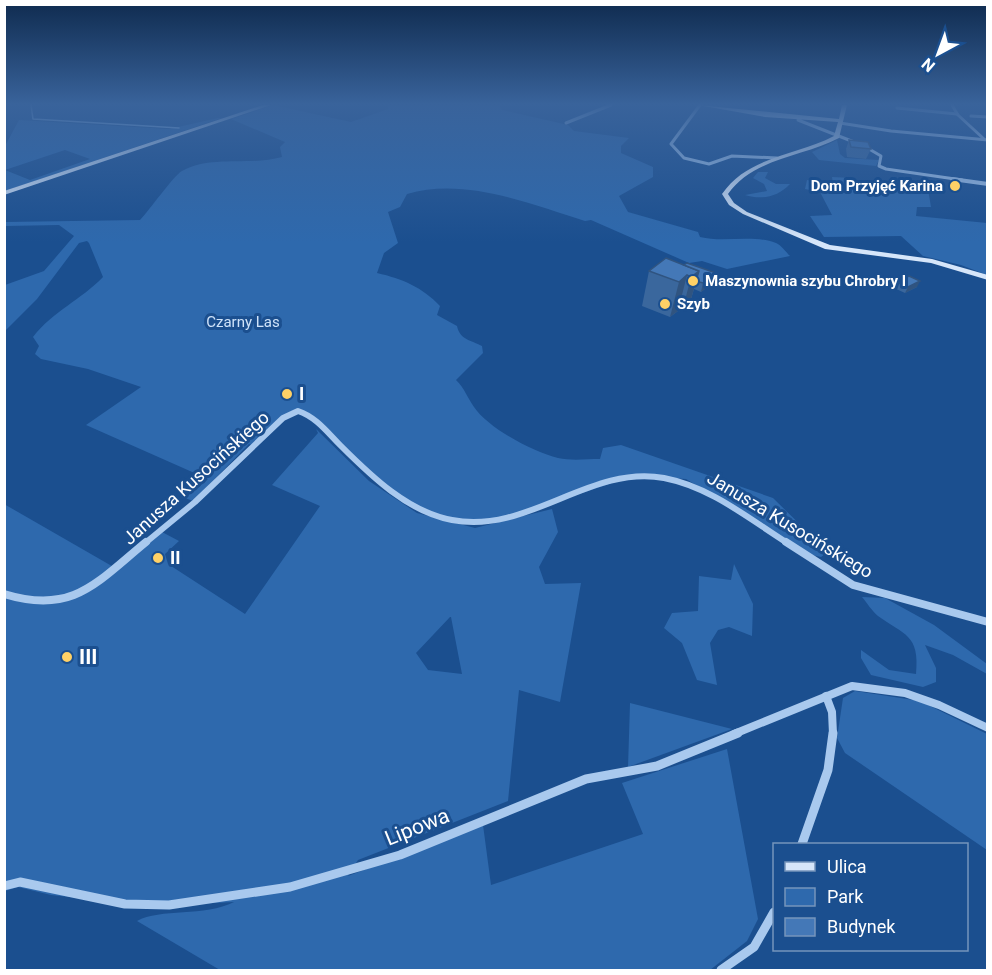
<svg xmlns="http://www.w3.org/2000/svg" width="992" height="975" font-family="Roboto,sans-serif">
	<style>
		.green { fill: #2e69ad; fill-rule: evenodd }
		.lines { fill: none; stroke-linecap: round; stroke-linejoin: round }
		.stream { stroke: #9cc4f0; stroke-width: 1.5 }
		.street-far4 { stroke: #a9c9ee; stroke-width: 3 }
		.street-far3 { stroke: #a9c9ee; stroke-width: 4 }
		.street-far2 { stroke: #a9c9ee; stroke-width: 6 }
		.street-far1 { stroke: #a9c9ee; stroke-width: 8 }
		.street { stroke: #a9c9ee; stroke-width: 9 }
		.secondary { fill: #d6e6fa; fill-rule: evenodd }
		.wall { fill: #3a679d }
		.shaded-wall { fill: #305480 }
		.building { fill: #4478b7; stroke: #305480; stroke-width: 1.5 }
		.poi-dot { fill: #ffd166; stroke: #1b4f8f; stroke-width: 2 }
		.labels { text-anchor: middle; stroke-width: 6; stroke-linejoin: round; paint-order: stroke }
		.far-poi-label { font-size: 15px; font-weight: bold; fill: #fff; stroke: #1b4f8f; text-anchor: start }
		.far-park-label { font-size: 15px; fill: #cfe3fa; stroke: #1b4f8f }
		.poi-label { font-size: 18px; font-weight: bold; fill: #fff; stroke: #1b4f8f; text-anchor: start }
		.street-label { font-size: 18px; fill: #fff; stroke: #1b4f8f }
		.near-poi-label { font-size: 21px; font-weight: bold; fill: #fff; stroke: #1b4f8f; text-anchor: start }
		.near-street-label { font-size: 21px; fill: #fff; stroke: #1b4f8f }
	</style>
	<rect width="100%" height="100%" fill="#1b4f8f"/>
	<!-- green -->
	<g class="green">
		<path d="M273 105 351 122 388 109V105H499L502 110 568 125 574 131 629 138 621 146V153L653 167V177L619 196 628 212 698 232 700 237C724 243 752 234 776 243 781 245 786 252 790 256L727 269 702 261 689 263 591 220 585 221C530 204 465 177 407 194L400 207 388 212 398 243 384 253 377 273C403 279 422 287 440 306L437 315 457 326C460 340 471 340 482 346L483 353 456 380C465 389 467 397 474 407 488 428 533 452 558 458 571 461 587 459 600 459L603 448 621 445 773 498 828 552 821 557 812 555 686 479 633 476 511 517 470 522 443 517 416 506 376 481 306 414 291 413 254 446 249 444 193 501 185 498 208 479 86 425 141 387 88 369 41 359 35 354 39 346 33 337C53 311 81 300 103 277L89 243 87 241 79 243 37 299 5 331V285L44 271 74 236 59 225 5 226V222L140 220C149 211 174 175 182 171 210 155 251 166 282 157L280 147 285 142 231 119Z"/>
		<path d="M218 118H222L5 191V146L19 120 169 129ZM65 150 90 159 30 180 5 170Z"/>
		<path d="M837 140 840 154 845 158 879 160 876 166 819 160 812 152Z"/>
		<path d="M758 172H768L765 178 776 184H790C778 197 762 200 745 195L767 191 764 184 753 178Z"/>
		<path d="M832 177 853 178 855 184 928 189 931 207H917L916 216 987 223V275L961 265 923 256 901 236 824 237 810 216 832 215 820 192 805 189 807 180 833 184Z"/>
		<path d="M316 429 369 481 417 513 475 528 552 509 558 532 539 567 545 584 581 583 560 702 519 690 508 801 358 860 348 876 483 825 491 885 643 834 622 783 727 749 758 919 747 941 710 970H220L137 921C160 908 205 917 234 902L155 906 51 895 18 887 5 891 4 504 117 569 162 532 179 541 165 554 168 564 245 614 320 506 272 485 318 433ZM450 617H451L462 674 428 670 416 653Z"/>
		<path d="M734 564 753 604 752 636 729 627 718 630 710 643 717 685 697 680 682 643 664 628 672 613 698 611 699 576 731 580Z"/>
		<path d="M862 597 885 598 934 625 987 664V674L953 655 925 645 936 668V682L923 687 871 675 861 658V650L889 670 916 674C920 634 904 635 878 616 872 611 867 603 862 597Z"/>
		<path d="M855 691 920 701 987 734V850L845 753 837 738 843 698Z"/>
		<path d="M630 703 732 729 628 767Z"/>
	</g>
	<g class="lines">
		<!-- stream -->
		<path class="stream" d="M31 105 33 119 179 128"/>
		<!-- street-far4 -->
		<g class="street-far4">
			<path d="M700 105 671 144 684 158 709 164 732 156 777 158"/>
			<path d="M952 105 958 115 984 139"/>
			<path d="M897 108 957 114"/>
			<path d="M971 116 988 117"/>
			<path d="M801 118 798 120 854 142"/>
			<path d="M566 123 611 105"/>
			<path d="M840 123 891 131 988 140"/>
			<path d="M864 146 881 156 879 166 886 169 962 180"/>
		</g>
		<!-- street-far3 -->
		<path class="street-far3" d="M952 179 988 184"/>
		<!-- street-far2 -->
		<path class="street-far2" d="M144 544 195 502 283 418 298 411C316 417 327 432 340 445 371 476 408 512 452 520 528 535 590 464 664 478 711 487 749 519 789 544"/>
		<!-- street-far1 -->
		<g class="street-far1">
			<path d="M786 542 853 585 988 622"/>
			<path d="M4 594C73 615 96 583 146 542"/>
			<path d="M826 696 832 712 833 734"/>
			<path d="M734 734 852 686 905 693 939 705 988 728"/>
		</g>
		<!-- street -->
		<g class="street">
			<path d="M802 844 828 770 833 733"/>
			<path d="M4 886 20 882 125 904 169 905 290 887 400 855 586 779 657 766 738 733"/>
			<path d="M721 970 754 947 774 912"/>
		</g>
		<!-- secondary -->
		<g class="secondary">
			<path d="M263 105H271L4 195V191Z"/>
			<path d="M698 105 839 119 842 105H847L839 138C803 157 753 158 728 194L734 203 747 212 830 245 932 259 988 275V280L931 263 825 249 743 214 729 205 722 194C748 156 796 156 834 136L838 122 765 117Z"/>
		</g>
	</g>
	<!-- wall -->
	<g class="wall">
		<path d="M849 140 871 149 866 159 847 157 846 149Z"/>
		<path d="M649 271 716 273 714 282 701 292 694 289 689 306 682 312 678 311 670 317 642 306Z"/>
		<path d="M897 282 917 287 905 293 894 288Z"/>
	</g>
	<!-- shaded-wall -->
	<g class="shaded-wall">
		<path d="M699 271 689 306 682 312 691 277Z"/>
		<path d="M716 273 714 282 701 292 703 283Z"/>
		<path d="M687 275 678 311 670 317 679 282Z"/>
		<path d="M920 281 917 287 905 293 908 287Z"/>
	</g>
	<!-- building -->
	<g class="building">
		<path d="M849 140 868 142 871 149 851 147Z"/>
		<path d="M666 258 699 271 691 277 687 275 679 282 649 271Z"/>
		<path d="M687 263 716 273 703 283 696 281 699 271 684 265Z"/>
		<path d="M909 276 920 281 908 287 897 282Z"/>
	</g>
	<!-- sky -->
	<linearGradient id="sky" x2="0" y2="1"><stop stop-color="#0f2b4f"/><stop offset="0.43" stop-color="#39639b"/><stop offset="1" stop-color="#39639b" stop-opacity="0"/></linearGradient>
	<rect width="992" height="242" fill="url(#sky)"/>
	<!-- markers -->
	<g class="poi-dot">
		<circle cx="955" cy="186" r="6"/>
		<circle cx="693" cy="281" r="6"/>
		<circle cx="665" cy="304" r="6"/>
		<circle cx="287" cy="394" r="6"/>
		<circle cx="158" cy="558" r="6"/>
		<circle cx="67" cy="657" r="6"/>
	</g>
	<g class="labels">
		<!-- far-poi labels -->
		<g class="far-poi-label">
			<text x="943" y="191" text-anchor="end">Dom Przyjęć Karina</text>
			<text x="705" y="286">Maszynownia szybu Chrobry I</text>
			<text x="677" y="309">Szyb</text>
		</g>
		<!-- far-park labels -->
		<g class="far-park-label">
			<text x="243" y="327">Czarny Las</text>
		</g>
		<!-- poi labels -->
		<g class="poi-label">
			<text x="299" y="400">I</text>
			<text x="170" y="564">II</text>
		</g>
		<!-- street labels -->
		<g class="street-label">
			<text transform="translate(196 478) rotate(-42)" y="6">Janusza Kusocińskiego</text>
			<text transform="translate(790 525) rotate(31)" y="6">Janusza Kusocińskiego</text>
		</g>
		<!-- near-poi labels -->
		<g class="near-poi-label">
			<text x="79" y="664">III</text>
		</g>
		<!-- near-street labels -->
		<g class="near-street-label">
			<text transform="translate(417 827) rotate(-22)" y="7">Lipowa</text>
		</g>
	</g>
	<!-- border -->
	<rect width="992" height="975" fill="none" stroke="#ffffff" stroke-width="12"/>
	<!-- legend -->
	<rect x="773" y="843" width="195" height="108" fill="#1b4f8f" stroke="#7695bc" stroke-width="1.5"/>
	<rect x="785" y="862" width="30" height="9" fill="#d6e6fa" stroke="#7695bc" stroke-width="1.5"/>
	<text x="827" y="873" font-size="18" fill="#ffffff">Ulica</text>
	<rect x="785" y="888" width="30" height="18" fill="#2e69ad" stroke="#7695bc" stroke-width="1.5"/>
	<text x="827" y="903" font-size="18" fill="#ffffff">Park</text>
	<rect x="785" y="918" width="30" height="18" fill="#4478b7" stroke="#7695bc" stroke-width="1.5"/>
	<text x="827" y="933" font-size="18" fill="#ffffff">Budynek</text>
	<!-- north arrow -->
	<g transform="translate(938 54) rotate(221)" stroke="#1b4f8f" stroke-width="4.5" paint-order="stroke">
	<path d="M0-4.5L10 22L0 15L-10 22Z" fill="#ffffff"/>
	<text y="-9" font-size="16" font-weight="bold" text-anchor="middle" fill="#ffffff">N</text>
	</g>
</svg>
